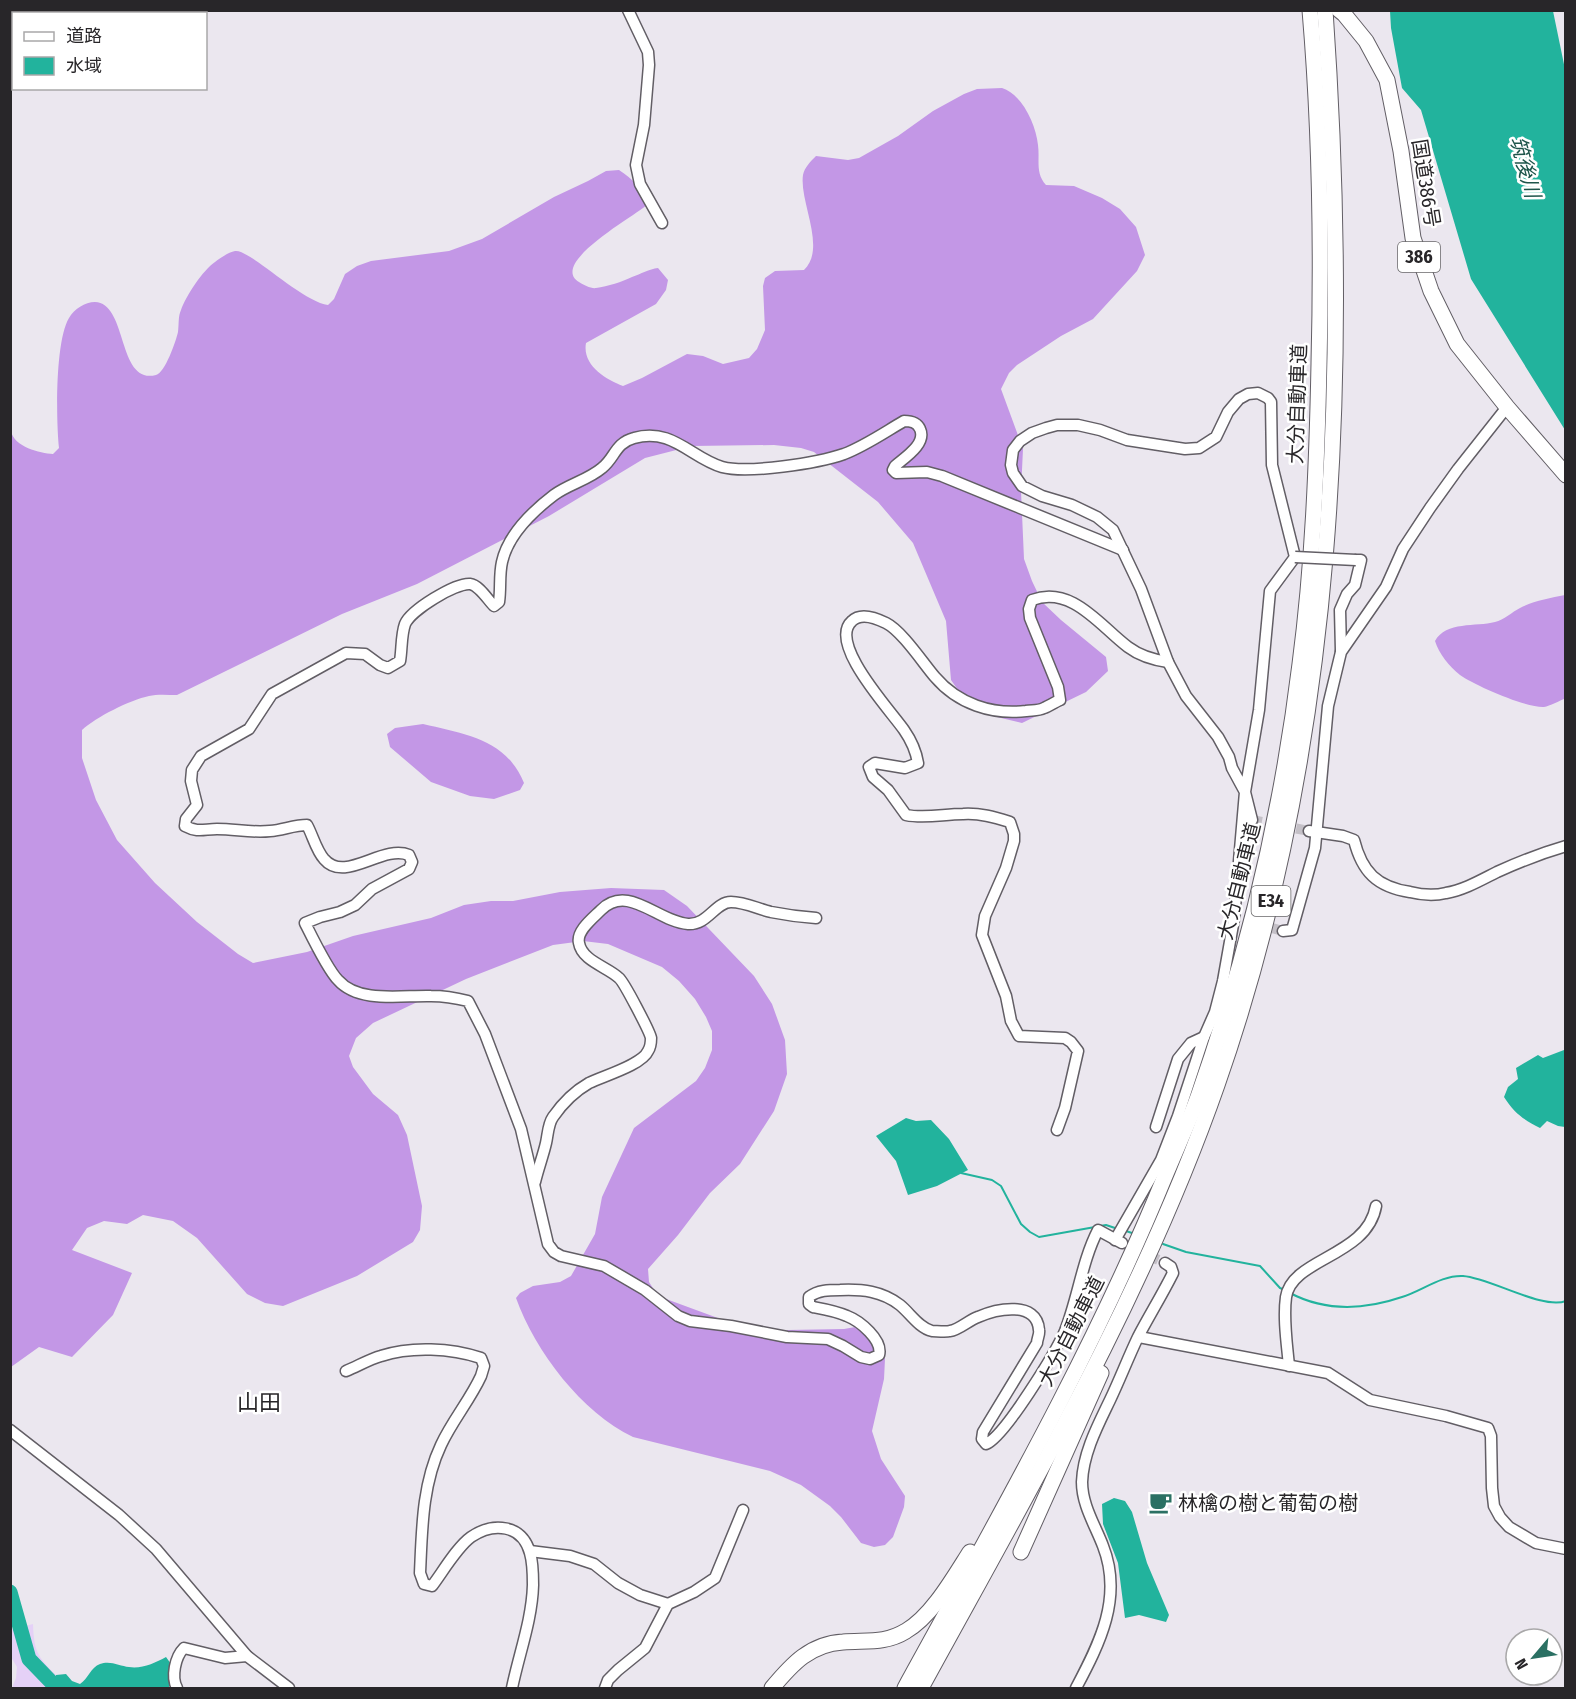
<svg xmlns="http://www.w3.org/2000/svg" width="1576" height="1699" font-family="'Fira Sans Condensed','Noto Sans JP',sans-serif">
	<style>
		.green { fill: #e5d1f7 }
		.forest { fill: #c397e6 }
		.water { fill: #22b39d }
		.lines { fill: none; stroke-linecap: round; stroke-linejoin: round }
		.stream { stroke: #22b39d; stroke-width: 2 }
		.river { stroke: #22b39d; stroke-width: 15 }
		.minor-tunnel { stroke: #c4c0c7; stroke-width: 10; stroke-dasharray: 10 5; stroke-linecap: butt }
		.minor-casing { stroke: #625e65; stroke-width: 13 }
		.highway-casing { stroke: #625e65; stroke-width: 17 }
		.minor { stroke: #fff; stroke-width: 10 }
		.highway { stroke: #fff; stroke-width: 15 }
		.minor-bridge-casing { stroke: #625e65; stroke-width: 13; stroke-linecap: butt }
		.minor-bridge { stroke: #fff; stroke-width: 10 }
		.labels { text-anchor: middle; stroke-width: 5; stroke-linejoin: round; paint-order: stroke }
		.shield { fill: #fff; stroke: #686769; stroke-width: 1.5 }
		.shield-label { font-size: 18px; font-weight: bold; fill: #282629 }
		.street-label { font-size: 20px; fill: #282629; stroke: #fff }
		.poi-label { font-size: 20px; fill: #282629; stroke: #fff; text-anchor: start }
		.water-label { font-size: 21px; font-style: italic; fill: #1e554b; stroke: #fff }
		.quarter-label { font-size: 22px; fill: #282629; stroke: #fff }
	</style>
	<rect width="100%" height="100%" fill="#ebe7ef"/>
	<!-- green -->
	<path class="green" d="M33 1624C34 1651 37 1656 56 1675V1688H12L16 1678 17 1667 11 1657 10 1630Z"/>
	<!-- forest -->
	<g class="forest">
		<path d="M1002 88C1022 94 1036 125 1038 145 1040 160 1035 173 1046 185L1074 186 1102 198 1120 209 1136 227 1145 255 1137 271 1093 319 1061 336 1017 365 1009 373 1001 389 1023 449 1021 491 1024 559 1032 581 1042 602 1061 620 1106 657 1108 671 1086 692 1022 723 984 714 965 700 951 680 946 621 913 543 878 502 814 452 801 448 774 445 692 446 645 458 549 516 417 584 342 614 177 695C168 695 157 694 149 696 130 700 96 717 82 730V758L96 800 117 840 155 883 197 922 238 954 253 963 307 952 353 936 431 918 464 905 491 901H513L560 892 611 888 664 890 687 906 754 976 772 1004 785 1040 787 1074 774 1111 740 1164 710 1193 678 1235 648 1269 649 1282 658 1296 764 1335H778L788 1330 844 1329 861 1326 875 1337 885 1359 884 1379 872 1431 881 1459 905 1496 904 1507 893 1537 885 1545 874 1547 861 1543 841 1517 830 1506 801 1485 770 1471 633 1437C582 1413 535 1351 516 1298L520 1293 533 1286 560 1282 571 1276 595 1234 602 1197 634 1128 696 1081 705 1068 712 1050V1031L706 1017 695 999 679 981 662 967 608 944 583 941 553 945 466 979 373 1023 356 1038 349 1056 353 1067 373 1094 398 1115 407 1135 422 1206 420 1230 413 1242 357 1276 283 1306 265 1303 247 1294 197 1238 173 1221 143 1215 127 1224 104 1221 87 1228 72 1250 132 1273 113 1315 72 1357 39 1347 11 1367 10 401C12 411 10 422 11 431 14 447 40 453 53 454L59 448C56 420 55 341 69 318 74 309 85 302 95 302 128 303 117 385 156 375 165 373 176 341 178 332 179 325 178 316 181 310 186 296 203 270 215 262 220 258 229 252 235 251 248 248 301 301 328 305L334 299 345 274 357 266 371 261 449 251 482 239 554 197 588 181 606 171 619 170C633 179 642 189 648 204 637 215 548 263 579 282 583 285 592 289 596 288 608 286 622 282 632 277 641 274 649 269 658 268L668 280 666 290 656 304 586 343C582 365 605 379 623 386L642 378 687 354 703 356 723 364 749 358 757 349 765 330 763 286 765 278 775 271 804 270C827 248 799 202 803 175 804 168 811 161 816 156L848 160 859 158 898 136 933 111 964 94 977 89Z"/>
		<path d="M1565 595 1566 698C1559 701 1550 706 1544 707 1526 708 1474 685 1460 675 1449 666 1439 654 1435 641 1446 621 1476 627 1495 622 1504 620 1512 612 1520 608 1533 601 1550 598 1565 595Z"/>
		<path d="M423 724C465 734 506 739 524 783L520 790 494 799 470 796 431 782 390 747 387 734 395 728Z"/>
	</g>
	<!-- water -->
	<g class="water">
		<path d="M1390 11H1553L1566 74 1565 430 1471 279 1421 110 1402 88 1391 28Z"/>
		<path d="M1565 1044V1127L1558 1126 1547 1121 1540 1128C1524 1120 1514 1113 1504 1097L1508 1087 1518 1079 1516 1068 1538 1055 1543 1058 1564 1050Z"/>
		<path d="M906 1118 916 1121 931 1120 949 1139 968 1170 937 1186 908 1195 896 1161 876 1136Z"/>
		<path d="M1114 1498 1125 1501 1132 1512 1147 1563 1169 1615 1166 1622 1139 1615 1125 1618 1118 1563 1103 1524 1102 1504Z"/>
		<path d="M166 1657 171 1664 169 1688H56V1675L66 1674 72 1681 80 1684C88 1679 91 1667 100 1664 110 1660 120 1666 129 1667 142 1669 155 1663 166 1657Z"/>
	</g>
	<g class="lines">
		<!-- stream -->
		<g class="stream">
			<path d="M961 1173 992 1180 1001 1186 1021 1224 1030 1232 1039 1237 1095 1227"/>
			<path d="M1100 1226 1106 1225 1118 1229"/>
			<path d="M1123 1230 1135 1234"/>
			<path d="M1163 1244 1186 1252 1260 1266 1280 1288 1285 1290"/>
			<path d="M1290 1293C1326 1312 1364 1310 1402 1297 1422 1291 1441 1275 1463 1276 1491 1278 1542 1310 1566 1301"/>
		</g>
		<!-- river -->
		<path class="river" d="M10 1592 29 1659 57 1688"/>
		<!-- minor-tunnel -->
		<g class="minor-tunnel">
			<path d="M1252 820 1309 831"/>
			<path d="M1257 924 1283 931"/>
			<path d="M1122 1243 1165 1263"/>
		</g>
		<defs>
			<g id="minor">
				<path d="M628 10 648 52 649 65 644 125 636 165 640 184 662 223"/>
				<path d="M1341 651 1340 610 1347 594 1355 585 1361 560H1356"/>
				<path d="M1309 831 1343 836 1354 840C1362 872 1377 887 1410 892 1422 895 1434 896 1446 893 1464 890 1481 880 1497 872 1519 862 1542 853 1566 846"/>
				<path d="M1283 931 1292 930 1315 848 1328 706 1341 652 1386 587 1403 549 1430 508 1458 469 1507 407"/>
				<path d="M1156 1127 1178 1059 1191 1043 1204 1037"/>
				<path d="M1057 1130 1065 1108 1078 1051 1071 1042 1065 1038 1019 1036 1011 1021 1006 996 982 935 985 916 1006 868 1014 841V834L1010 822C994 817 980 813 963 814 944 814 925 819 906 815L888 790 873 777 869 767 875 763 905 768 918 763C916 751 911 740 904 730 891 711 827 643 852 621 861 612 876 618 886 623 902 631 923 663 935 677 958 704 992 715 1026 711 1032 710 1038 711 1044 708 1049 706 1055 702 1060 700L1058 687 1030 618 1029 609 1032 600C1072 585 1100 626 1128 647 1140 656 1154 660 1168 662"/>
				<path d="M535 1182C538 1169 543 1156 546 1143 548 1134 548 1124 553 1117 562 1104 575 1091 589 1083 603 1076 642 1065 648 1051 650 1048 651 1041 651 1038 650 1032 624 982 619 978 608 967 582 961 579 943 576 931 593 918 601 910 628 883 658 922 688 924 708 925 715 902 731 902 745 902 758 909 771 912 786 915 801 917 816 918"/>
				<path d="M1115 1240 1161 1160 1178 1116 1204 1037 1215 1012 1223 981 1234 919 1245 792 1259 710 1270 591 1295 557 1272 465 1271 402 1268 398 1258 393 1248 394 1239 399 1228 412 1216 437 1199 448 1185 449 1127 440 1100 430 1078 425H1057L1046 428 1032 433 1020 441 1013 450 1011 465 1013 473 1022 486 1042 496 1072 505 1097 517 1113 530 1141 589 1168 662 1186 696 1218 737 1229 757 1232 768 1245 792 1252 820"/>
				<path d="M1122 1243 1098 1230C1082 1261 1078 1298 1065 1331 1056 1352 1005 1436 986 1444L982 1439 983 1432 1037 1343C1037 1339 1040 1334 1039 1330 1037 1300 996 1309 978 1317 969 1320 959 1330 950 1331 946 1332 936 1331 932 1331 919 1328 910 1313 900 1305 882 1291 862 1289 840 1290 829 1290 818 1290 809 1297V1304L813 1307C824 1309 836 1311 847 1316 860 1321 883 1340 879 1355L870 1359 861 1357 843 1346 828 1339 787 1337 731 1326 690 1321 678 1316 645 1290 604 1266 561 1256 554 1252 548 1244 521 1129 485 1034 468 1001C456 998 444 996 431 996 403 995 359 1004 338 980 328 970 312 937 305 923L320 917 340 912 355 905 372 889 409 869 412 862 409 855C382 844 345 884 324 859 316 850 313 836 307 825 294 825 283 830 270 831 252 833 235 829 217 829 204 829 198 833 185 826L186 819 197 805 191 781 192 770 201 756 249 729 272 694 346 653 365 654 380 665 388 668 400 661C402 650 401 635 405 624 411 610 455 583 470 584 479 585 488 600 494 606L499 602C501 589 499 575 502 562 508 535 533 511 554 495 569 484 588 480 602 468 615 458 615 443 634 438 672 427 691 458 722 467 748 474 818 463 844 454 865 446 885 432 904 421 911 421 917 422 920 429 927 444 904 458 895 466L893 470 896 473 927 472 942 476 1123 550"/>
				<path d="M1139 1337 1328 1373 1370 1400 1446 1416 1488 1428 1491 1436 1492 1488 1494 1506 1500 1517 1509 1527 1536 1543 1566 1549"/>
				<path d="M1289 1366C1287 1344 1283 1319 1286 1297 1292 1258 1367 1257 1376 1206"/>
				<path d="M346 1371C358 1366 370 1359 381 1356 411 1346 451 1348 481 1358L484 1366 481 1376C470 1400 452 1421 441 1445 422 1485 422 1530 420 1573L424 1584 432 1586C442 1573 457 1547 471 1537 493 1522 522 1524 530 1553 533 1563 533 1575 533 1585 532 1620 519 1654 512 1688"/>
				<path d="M10 1430 119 1515 156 1549 247 1656 289 1688"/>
				<path d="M530 1551 570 1556 594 1564 618 1583 640 1595 668 1604"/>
				<path d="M177 1688C171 1677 175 1657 184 1648L225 1658 247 1656"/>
				<path d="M605 1688 608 1680 618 1670 645 1648 668 1604 694 1592 715 1578 743 1510"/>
				<path d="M1076 1688C1100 1643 1123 1597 1103 1546 1095 1525 1082 1505 1082 1482 1083 1453 1098 1425 1110 1400 1120 1379 1128 1358 1138 1337 1149 1316 1162 1295 1173 1273L1171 1267 1165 1263"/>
			</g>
			<g id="highway">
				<path d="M1339 10 1344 14 1366 41 1387 80 1401 151 1413 238 1431 291 1457 344 1507 407 1566 475"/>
				<path d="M1021 1552 1101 1373"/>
				<path d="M772 1688C792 1664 810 1644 843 1642 866 1640 885 1644 906 1631 932 1616 954 1577 970 1552"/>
				<path d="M905 1688C997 1520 1093 1353 1165 1176 1176 1149 1189 1122 1199 1094 1248 955 1282 811 1300 664 1313 565 1317 464 1319 364 1322 246 1320 128 1310 10"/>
				<path d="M921 1688C1028 1492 1143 1297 1217 1085 1337 743 1350 370 1325 10"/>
			</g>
		</defs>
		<!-- minor casing -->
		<use href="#minor" class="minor-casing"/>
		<!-- highway casing -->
		<use href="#highway" class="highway-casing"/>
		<!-- minor -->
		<use href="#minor" class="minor"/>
		<!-- highway -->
		<use href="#highway" class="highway"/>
		<defs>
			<path id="minor-bridge" d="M1295 557 1356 560"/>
		</defs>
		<!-- minor-bridge casing -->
		<use href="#minor-bridge" class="minor-bridge-casing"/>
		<!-- minor-bridge -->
		<use href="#minor-bridge" class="minor-bridge"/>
	</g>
	<!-- icons -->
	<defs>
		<symbol id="cafe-bare" viewBox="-9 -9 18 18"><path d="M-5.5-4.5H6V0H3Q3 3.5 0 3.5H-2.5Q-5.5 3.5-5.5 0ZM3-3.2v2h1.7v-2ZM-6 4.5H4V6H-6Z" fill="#2b7063" stroke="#fff" stroke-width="2.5" paint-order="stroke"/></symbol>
	</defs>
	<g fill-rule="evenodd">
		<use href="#cafe-bare" x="1144" y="1486" width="33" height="33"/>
	</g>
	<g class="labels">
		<!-- shield labels -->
		<g class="shield">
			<rect x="1398" y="242" width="42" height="30" rx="4.5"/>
			<rect x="1251.5" y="886" width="39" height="30" rx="4.5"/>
		</g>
		<g class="shield-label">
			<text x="1419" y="263">386</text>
			<text x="1271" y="907">E34</text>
		</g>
		<!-- street labels -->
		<g class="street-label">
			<text transform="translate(1426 183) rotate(81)" y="7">国道386号</text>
			<text transform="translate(1297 404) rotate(-88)" y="7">大分自動車道</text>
			<text transform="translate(1239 881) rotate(-76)" y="7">大分自動車道</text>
			<text transform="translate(1071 1331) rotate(-63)" y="7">大分自動車道</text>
		</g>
		<!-- poi labels -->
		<g class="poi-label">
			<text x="1178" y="1510">林檎の樹と葡萄の樹</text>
		</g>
		<!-- water labels -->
		<g class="water-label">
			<text transform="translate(1525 167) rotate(75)" y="7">筑後川</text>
		</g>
		<!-- quarter labels -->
		<g class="quarter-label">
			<text x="259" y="1410">山田</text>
		</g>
	</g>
	<!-- border -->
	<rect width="1576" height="1699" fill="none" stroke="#282629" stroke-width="24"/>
	<!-- legend -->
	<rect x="12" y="12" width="195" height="78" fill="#ffffff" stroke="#a9a8a9" stroke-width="1.5"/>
	<rect x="24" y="32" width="30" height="9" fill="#ffffff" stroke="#a9a8a9" stroke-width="1.5"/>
	<text x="66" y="42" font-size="18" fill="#282629">道路</text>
	<rect x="24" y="57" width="30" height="18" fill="#22b39d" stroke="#a9a8a9" stroke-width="1.5"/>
	<text x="66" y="72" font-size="18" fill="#282629">水域</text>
	<!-- north arrow -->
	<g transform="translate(1534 1657) rotate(241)"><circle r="28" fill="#ffffff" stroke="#a9a8a9" stroke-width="1.5"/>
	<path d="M0-4.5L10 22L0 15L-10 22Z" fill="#2b7063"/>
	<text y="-9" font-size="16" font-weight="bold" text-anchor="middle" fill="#282629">N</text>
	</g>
</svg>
